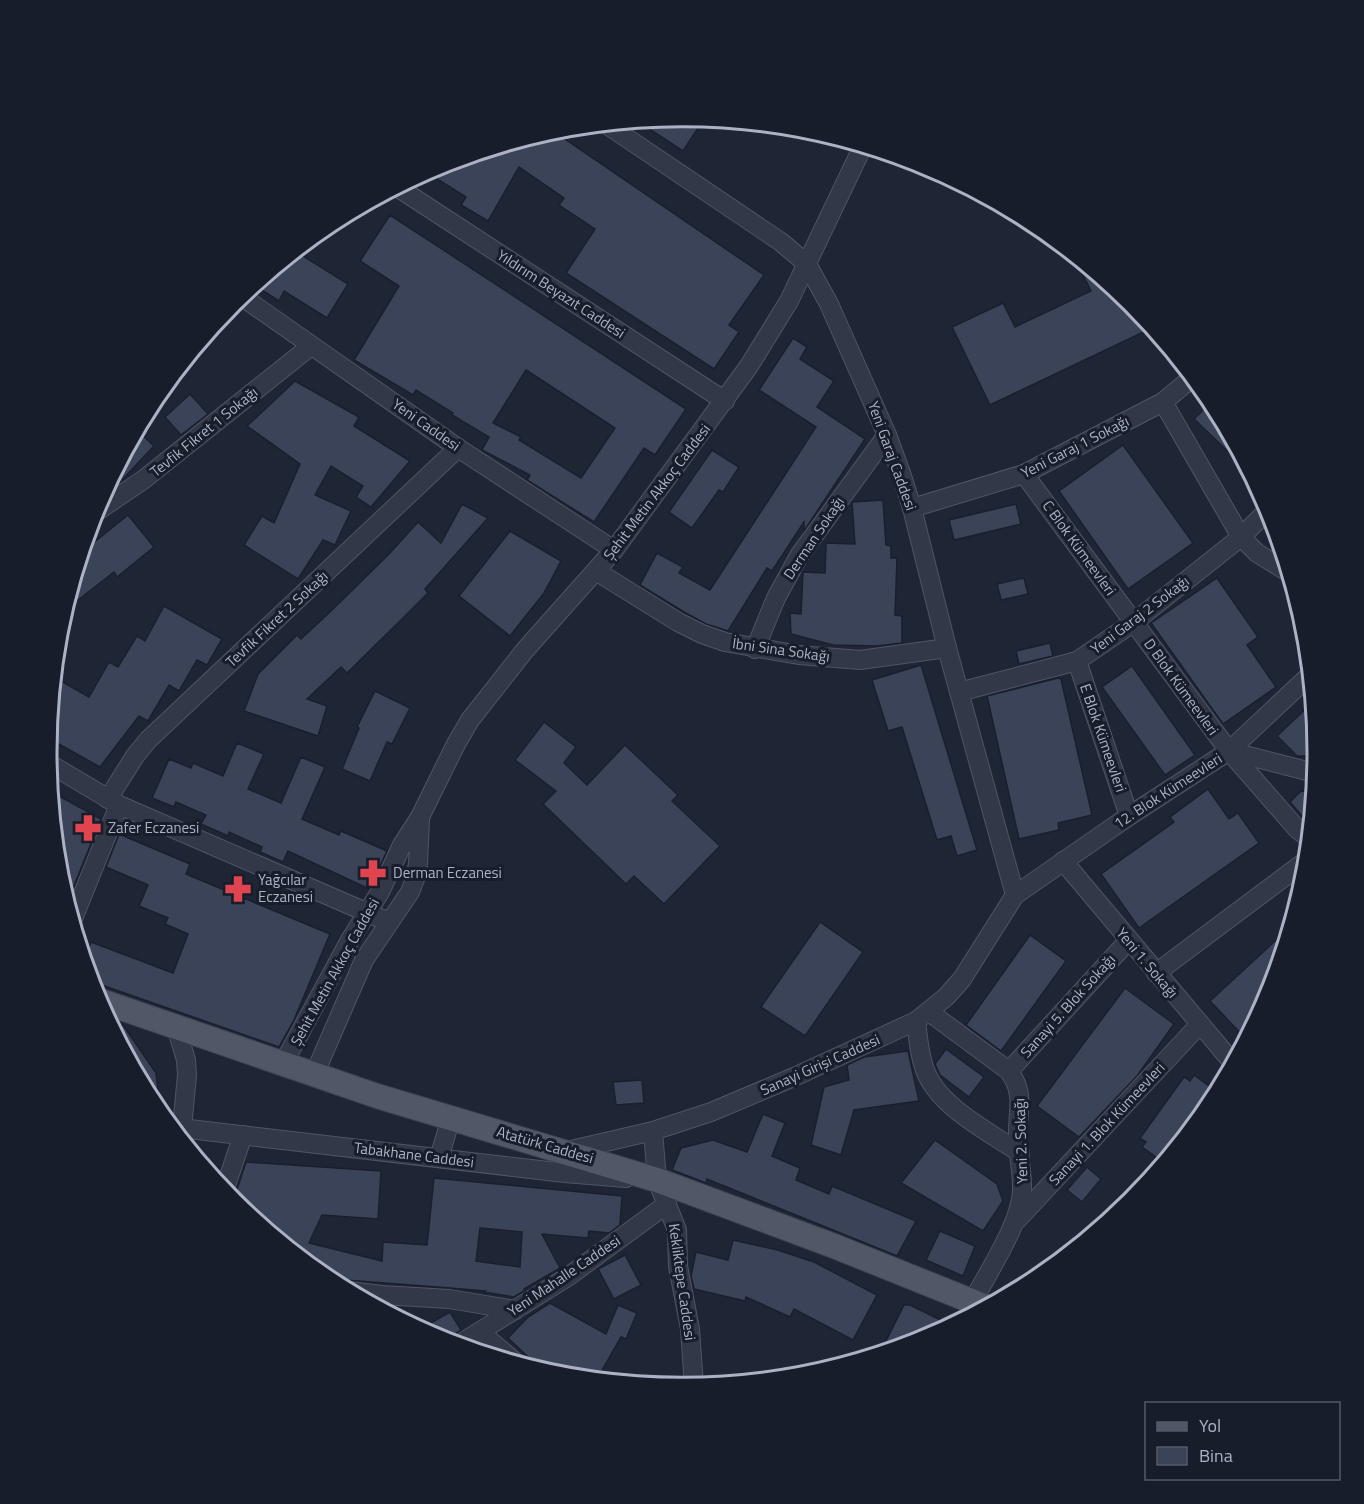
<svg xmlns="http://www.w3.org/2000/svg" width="1364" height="1504" font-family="'Titillium Web',sans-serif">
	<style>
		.building { fill: #3a4357; stroke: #1a1f2d; stroke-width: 1.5; fill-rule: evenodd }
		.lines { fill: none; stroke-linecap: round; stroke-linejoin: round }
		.minor-casing { stroke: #4f5565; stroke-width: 20 }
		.major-casing { stroke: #3b4150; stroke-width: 26 }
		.minor { stroke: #323847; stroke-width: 18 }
		.major { stroke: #505767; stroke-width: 24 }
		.labels { text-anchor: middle; stroke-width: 6; stroke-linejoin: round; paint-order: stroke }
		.street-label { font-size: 15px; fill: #acb2c4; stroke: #181d2b }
		.poi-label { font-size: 15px; fill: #acb2c4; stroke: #181d2b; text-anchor: start }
		.rim { fill: none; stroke: #acb2c4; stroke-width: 3 }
	</style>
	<rect width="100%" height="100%" fill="#1e2636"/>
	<!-- building -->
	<g class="building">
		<path d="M682 117 704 119 683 151 637 121Z"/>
		<path d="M550 131H553L764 275 729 325 739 332 714 369 566 273 595 229 559 205 564 198 519 167 488 221 461 205 466 197 437 179 447 162Z"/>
		<path d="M390 215 686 409 655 455 644 448 594 522 527 480 530 475 482 450 489 437 452 415 453 413 416 390 413 395 354 360 399 286 360 261ZM526 370 615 428 581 478 519 440 521 437 493 423Z"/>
		<path d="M295 251 348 284 327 318 284 291 279 301 254 285Z"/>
		<path d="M1073 255 1132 303 1152 328 990 405 952 327 1003 303 1015 327 1091 291Z"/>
		<path d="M793 338 807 347 800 359 834 381 817 407 865 439 804 531V522L772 571 767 568 728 631 706 624 684 612 640 585 657 553 683 567 679 573 710 590 816 427 759 390Z"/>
		<path d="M295 381 359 417 354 426 410 461 371 507 356 497 363 486 331 466 315 495 351 511 335 545 323 540 298 579 244 545 262 516 274 523 300 464 247 426Z"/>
		<path d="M190 394 208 414 181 435 165 417Z"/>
		<path d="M1212 401 1245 463 1242 465 1194 419Z"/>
		<path d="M137 430 154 446 121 481 104 493Z"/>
		<path d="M1123 445 1193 543 1128 589 1059 491Z"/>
		<path d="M712 450 739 467 723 492 719 490 692 528 669 512Z"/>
		<path d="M883 500 886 545 891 546V558H897L895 615 902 616V643L877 646 833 645 791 634 790 613 801 614 803 572 825 573 826 543 855 544 852 502Z"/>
		<path d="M462 504 488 518 425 589 428 593 402 619 347 673 341 667 307 699 327 706 318 736 244 711 258 674 297 635 301 639 332 610 389 554 418 522 441 543Z"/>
		<path d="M1016 504 1021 524 954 540 949 520Z"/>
		<path d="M128 515 154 547 117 577 114 572 64 611 82 552Z"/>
		<path d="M510 531 561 561 544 593 510 636 459 596Z"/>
		<path d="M1024 578 1028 594 1001 600 997 584Z"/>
		<path d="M1217 578 1258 637 1247 645 1276 687 1223 724 1151 623Z"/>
		<path d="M164 606 222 639 207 665 197 660 179 691 169 685 148 721 139 716 100 767 48 738 54 677 89 697 109 662 118 667 137 636 145 641Z"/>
		<path d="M1050 643 1053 656 1019 664 1016 651Z"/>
		<path d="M921 665 977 850 957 856 951 836 937 840 902 727 888 731 872 680Z"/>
		<path d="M1132 666 1195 755 1165 775 1102 687Z"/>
		<path d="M1058 678 1061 679 1092 815 1058 823 1059 830 1019 839 987 696Z"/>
		<path d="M375 691 410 708 392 744 387 742 370 781 342 769 359 728 357 727Z"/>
		<path d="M1313 702 1317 756H1297L1277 736Z"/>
		<path d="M544 722 576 747 564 763 587 785 625 745 678 795 672 801 720 846 664 904 634 876 626 884 543 804 556 791 515 760Z"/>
		<path d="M237 743 264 754 248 789 281 803 301 757 325 767 302 819 339 835 341 831 387 851 369 889 288 851 283 862 260 852 262 847 229 832 228 836 201 824 206 815 176 802 174 807 152 798 169 759 191 768 193 763 223 776Z"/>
		<path d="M1208 789 1229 819 1238 813 1259 843 1139 928 1101 874 1174 822 1170 817Z"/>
		<path d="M50 791 101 819 67 903 59 876Z"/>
		<path d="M1301 791 1314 792 1310 825 1290 802Z"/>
		<path d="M119 834 190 864 186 874 330 934 294 1020 279 1047 90 981 84 960 91 942 173 973 188 934 165 924 168 918 139 906 148 885 106 867Z"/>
		<path d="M820 922 863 952 805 1036 761 1007Z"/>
		<path d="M1290 927 1269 996 1246 1039 1210 1001Z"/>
		<path d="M1030 935 1066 961 1001 1051 966 1025Z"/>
		<path d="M1125 988 1174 1024 1137 1076 1079 1137 1037 1106Z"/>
		<path d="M123 1025 156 1073 161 1114 153 1105 114 1031Z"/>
		<path d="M946 1049 984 1077 969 1097 940 1075 935 1064Z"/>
		<path d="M908 1051 919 1101 854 1110 841 1155 811 1145 824 1087 849 1080 847 1065 864 1057Z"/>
		<path d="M1194 1075 1217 1092 1210 1105 1163 1162 1142 1147 1146 1142 1140 1138 1184 1077 1190 1081Z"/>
		<path d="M642 1080 644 1103 616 1105 613 1082Z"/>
		<path d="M763 1114 785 1123 772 1156 800 1168 796 1180 829 1194 832 1186 916 1221 897 1256 707 1179 706 1183 672 1170 681 1148 713 1140 747 1152Z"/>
		<path d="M935 1140 997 1184 1003 1201 983 1231 901 1183Z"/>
		<path d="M246 1162 381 1171 378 1219 322 1215 309 1243 382 1261 383 1242 427 1245 434 1178 622 1196 620 1225 609 1233 589 1231 588 1238 542 1234 560 1268 524 1289 526 1290 514 1297 483 1292 485 1291 450 1288 345 1280 322 1274 233 1201ZM480 1228 522 1232 520 1267 476 1261Z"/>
		<path d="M1087 1167 1101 1179 1082 1202 1067 1190Z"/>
		<path d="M940 1231 975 1246 963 1276 926 1260Z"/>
		<path d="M733 1240 778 1250 814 1262 877 1295 853 1340 794 1309 790 1317 746 1297 745 1301 694 1289 691 1276 696 1252 728 1260Z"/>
		<path d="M625 1255 641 1285 614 1299 598 1269Z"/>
		<path d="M550 1303 606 1334 618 1305 637 1313 626 1339 621 1337 597 1379 558 1375 543 1371 508 1338 528 1317Z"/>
		<path d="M904 1305H910L951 1325 925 1339 880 1353Z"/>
		<path d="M450 1312 461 1330 452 1336 448 1342 420 1329Z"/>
	</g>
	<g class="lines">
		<defs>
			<g id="minor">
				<path d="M606 124 781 242 807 264 829 304 887 435 902 476 912 508 947 648 1015 895"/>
				<path d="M397 187 725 401"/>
				<path d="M241 296 458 448 614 550"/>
				<path d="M1163 402 1241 537 1257 553 1288 572"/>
				<path d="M1024 474 1229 751 1298 830 1309 838"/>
				<path d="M912 508 1024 474 1163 402 1193 377"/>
				<path d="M93 514 143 480 311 346"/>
				<path d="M596 571 678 622 702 634 725 642 799 655 860 660 947 648"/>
				<path d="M755 649 776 598 799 556 887 435"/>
				<path d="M1077 661 1129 816"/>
				<path d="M959 692 1077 661 1134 622 1241 537 1269 509"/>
				<path d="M1229 751 1315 773"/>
				<path d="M48 763 119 805 389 922"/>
				<path d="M108 799 135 756 148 740 458 448"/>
				<path d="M1063 861 1233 1063"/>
				<path d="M72 921 119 805"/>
				<path d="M1156 973 1307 860"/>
				<path d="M929 1012 1009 1071C1025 1094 1018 1107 1018 1133 1017 1153 1023 1172 1022 1192 1020 1224 988 1272 973 1301"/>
				<path d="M916 1021C918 1036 919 1053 924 1067 936 1106 988 1131 1020 1153"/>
				<path d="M176 1026 186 1060 187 1075 182 1128"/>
				<path d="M283 1064 350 940 380 892 402 845 420 817 456 744 470 720 525 650 614 550 749 366 789 301 863 146"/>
				<path d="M1009 1071 1128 941"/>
				<path d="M314 1075 364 960 410 892 415 879 418 864 420 819"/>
				<path d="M172 1127 565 1173 626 1178"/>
				<path d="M653 1131 657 1180 677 1230 678 1266 690 1329 694 1386"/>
				<path d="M567 1151 653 1131 711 1112 794 1077 916 1021 946 997 962 979 1015 895 1129 816 1229 751 1310 675"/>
				<path d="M439 1158 451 1118"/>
				<path d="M224 1191 243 1135"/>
				<path d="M1017 1220 1200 1024"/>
				<path d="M349 1291 382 1295 449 1299 515 1310"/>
				<path d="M480 1332 515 1362"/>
				<path d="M458 1345 569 1276 667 1204"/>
			</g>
			<path id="major" d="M98 1000 377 1096 657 1180 834 1246 986 1307"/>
		</defs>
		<!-- minor casing -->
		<use href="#minor" class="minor-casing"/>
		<!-- major casing -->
		<use href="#major" class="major-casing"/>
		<!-- minor -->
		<use href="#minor" class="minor"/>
		<!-- major -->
		<use href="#major" class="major"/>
	</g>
	<!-- icons -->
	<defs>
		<symbol id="pharmacy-bare" viewBox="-9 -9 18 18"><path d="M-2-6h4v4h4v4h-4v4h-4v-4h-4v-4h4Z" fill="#e0444e" stroke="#181d2b" stroke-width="2.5" paint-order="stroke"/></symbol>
	</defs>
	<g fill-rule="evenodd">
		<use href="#pharmacy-bare" x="69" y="809" width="38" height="38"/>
		<use href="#pharmacy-bare" x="354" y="854" width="38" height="38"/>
		<use href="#pharmacy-bare" x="219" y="870" width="38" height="38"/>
	</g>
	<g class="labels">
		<!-- street labels -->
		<g class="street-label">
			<text transform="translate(561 294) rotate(33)" y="5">Yıldırım Beyazıt Caddesi</text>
			<text transform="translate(426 425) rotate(35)" y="5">Yeni Caddesi</text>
			<text transform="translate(204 432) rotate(-39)" y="5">Tevfik Fikret 1 Sokağı</text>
			<text transform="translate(1075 447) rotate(-27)" y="5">Yeni Garaj 1 Sokağı</text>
			<text transform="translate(892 456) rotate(70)" y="5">Yeni Garaj Caddesi</text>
			<text transform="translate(657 492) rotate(-53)" y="5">Şehit Metin Akkoç Caddesi</text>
			<text transform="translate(814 538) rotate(-56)" y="5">Derman Sokağı</text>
			<text transform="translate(1079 548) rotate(54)" y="5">C Blok Kümeevleri</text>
			<text transform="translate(1140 615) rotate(-37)" y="5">Yeni Garaj 2 Sokağı</text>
			<text transform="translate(277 619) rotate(-43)" y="5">Tevfik Fikret 2 Sokağı</text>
			<text transform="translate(781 650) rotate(8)" y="5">İbni Sina Sokağı</text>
			<text transform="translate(1181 687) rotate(54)" y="5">D Blok Kümeevleri</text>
			<text transform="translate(1103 738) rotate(71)" y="5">E Blok Kümeevleri</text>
			<text transform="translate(1168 791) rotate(-33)" y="5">12. Blok Kümeevleri</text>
			<text transform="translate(1147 963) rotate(50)" y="5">Yeni 1. Sokağı</text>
			<text transform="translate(335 972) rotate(-61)" y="5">Şehit Metin Akkoç Caddesi</text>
			<text transform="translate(1068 1006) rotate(-48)" y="5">Sanayi 5. Blok Sokağı</text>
			<text transform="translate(820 1065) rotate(-24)" y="5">Sanayi Girişi Caddesi</text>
			<text transform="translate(1107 1124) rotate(-47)" y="5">Sanayi 1. Blok Kümeevleri</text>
			<text transform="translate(1021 1141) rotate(-92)" y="5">Yeni 2. Sokağı</text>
			<text transform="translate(545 1145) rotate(16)" y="5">Atatürk Caddesi</text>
			<text transform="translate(414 1155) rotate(7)" y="5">Tabakhane Caddesi</text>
			<text transform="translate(564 1276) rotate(-34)" y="5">Yeni Mahalle Caddesi</text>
			<text transform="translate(682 1282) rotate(82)" y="5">Kekliktepe Caddesi</text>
		</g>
		<!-- poi labels -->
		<g class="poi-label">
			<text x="108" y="833">Zafer Eczanesi</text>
			<text x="393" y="878">Derman Eczanesi</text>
			<text x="258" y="885">Yağcılar<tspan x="258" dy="17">Eczanesi</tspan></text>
		</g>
	</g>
	<!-- crop -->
	<path d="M0 0H1364V1504H0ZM57 752a625 625 0 1 1 1250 0a625 625 0 1 1-1250 0Z" fill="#181d2b" fill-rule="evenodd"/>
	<path class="rim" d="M57 752a625 625 0 1 1 1250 0a625 625 0 1 1-1250 0Z"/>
	<!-- legend -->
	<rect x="1145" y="1402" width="195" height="78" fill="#181d2b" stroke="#535968" stroke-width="1.5"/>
	<rect x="1157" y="1422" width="30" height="9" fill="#505767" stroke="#535968" stroke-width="1.5"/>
	<text x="1199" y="1432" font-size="18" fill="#acb2c4">Yol</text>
	<rect x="1157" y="1447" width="30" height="18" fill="#3a4357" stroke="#535968" stroke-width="1.5"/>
	<text x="1199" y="1462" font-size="18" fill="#acb2c4">Bina</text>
</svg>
